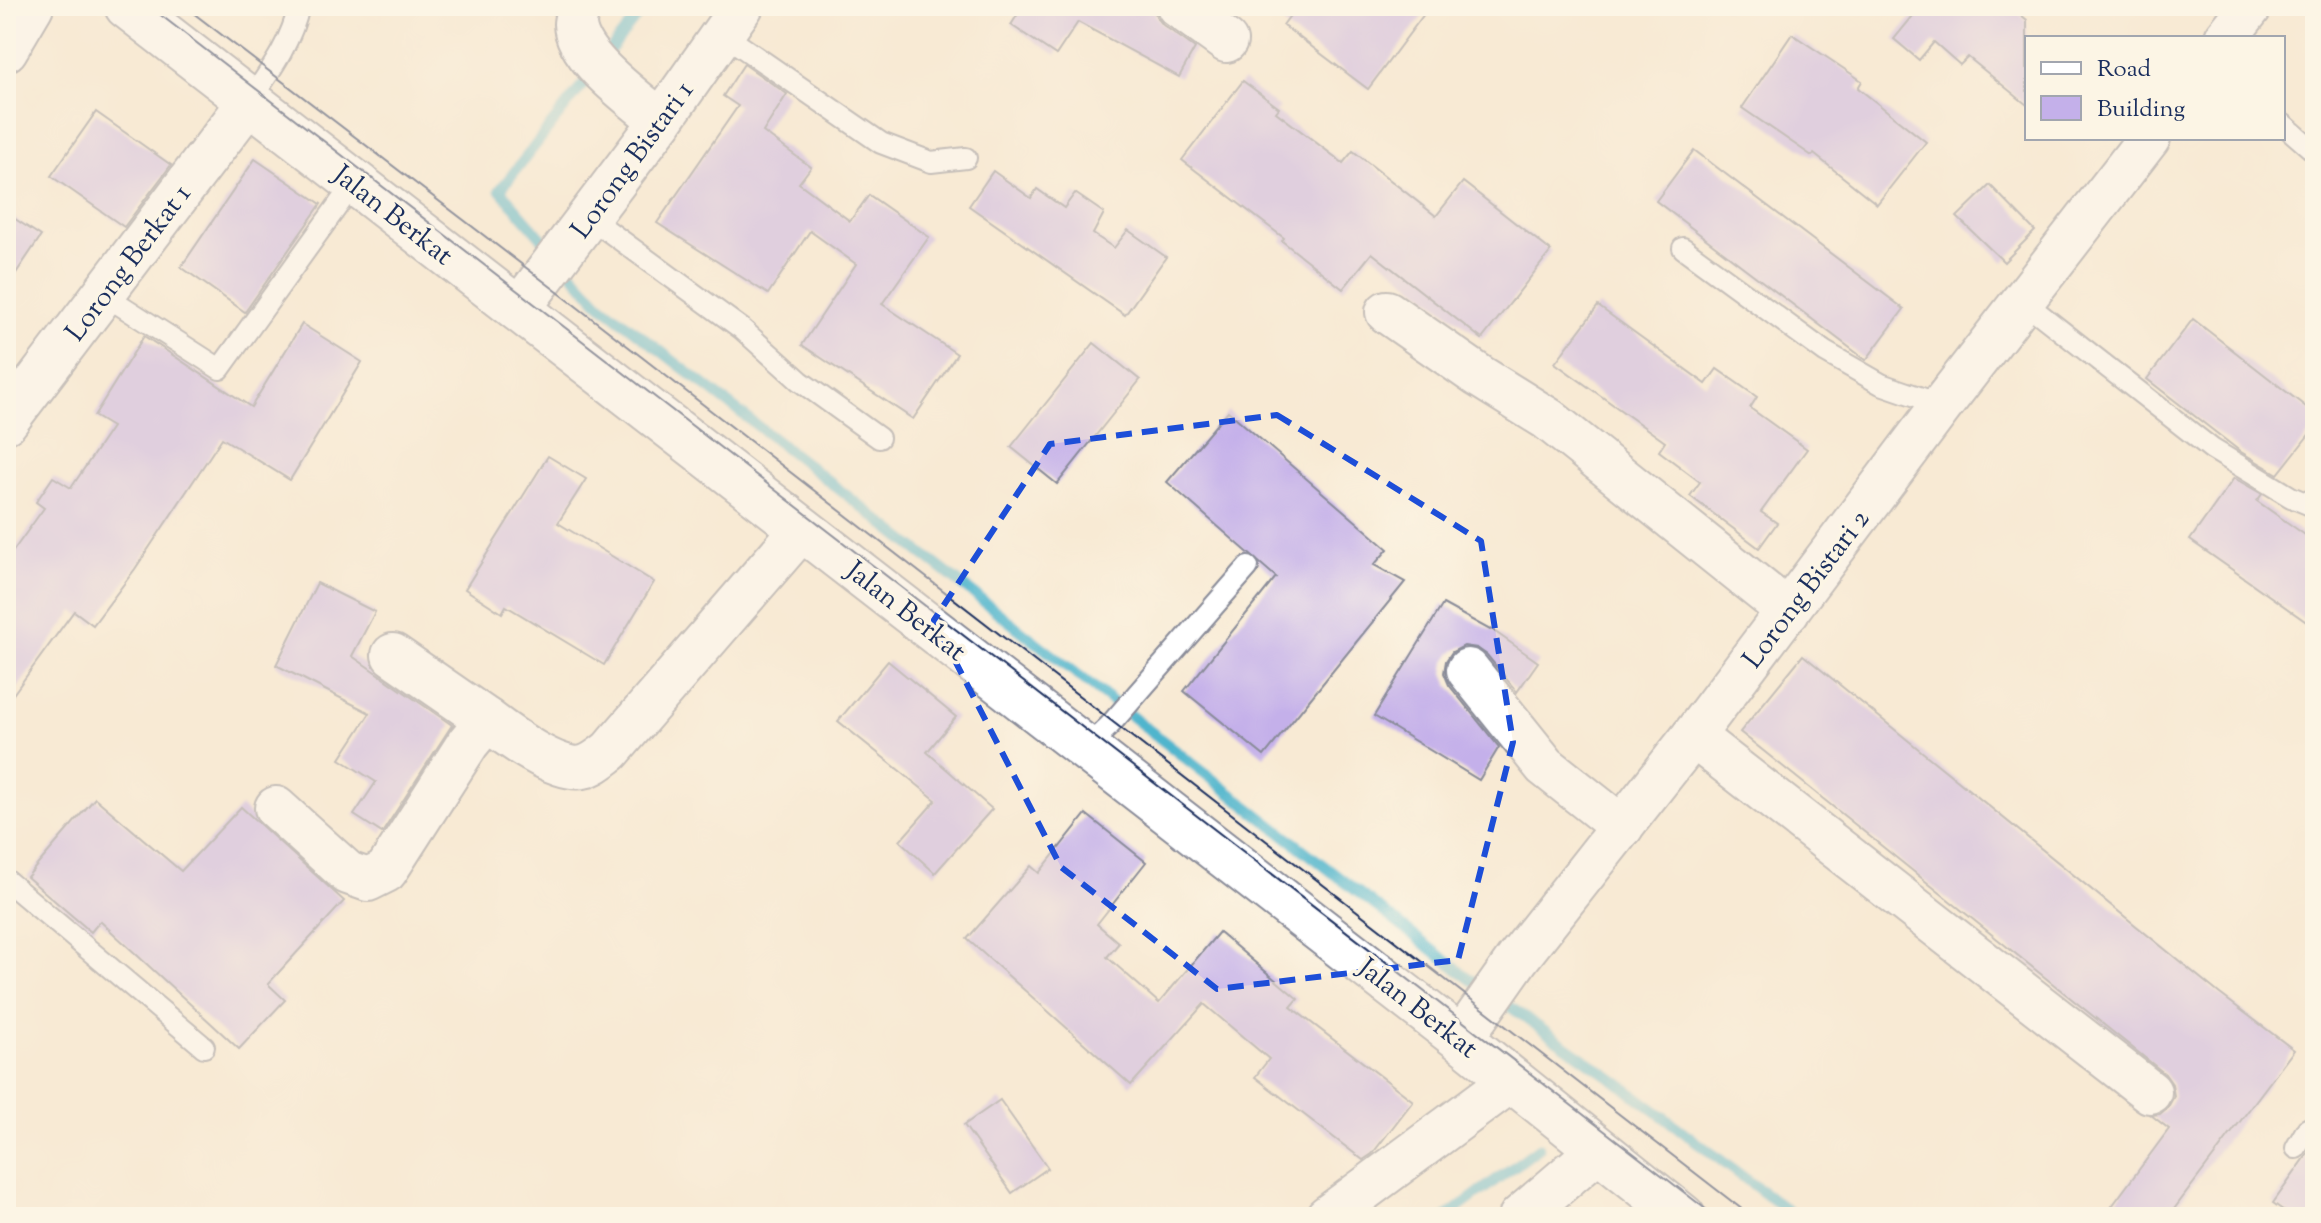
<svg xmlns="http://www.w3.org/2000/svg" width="2321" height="1223" font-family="'Sorts Mill Goudy',serif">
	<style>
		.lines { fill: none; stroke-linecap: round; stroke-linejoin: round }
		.stream { stroke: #4fb5cd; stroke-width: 11 }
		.building { fill: #c4b0ea }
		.service-casing { stroke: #8a8c99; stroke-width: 24 }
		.minor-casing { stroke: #8a8c99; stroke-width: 46 }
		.tertiary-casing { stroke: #8a8c99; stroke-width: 48 }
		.service { stroke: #fff; stroke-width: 20 }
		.minor { stroke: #fff; stroke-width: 42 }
		.tertiary { stroke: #fff; stroke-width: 44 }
		.tram { stroke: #1b2f5e; stroke-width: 2 }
		.marked { fill: none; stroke: #1d4ed8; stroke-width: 6; stroke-dasharray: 16 10; stroke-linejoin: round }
		.labels { text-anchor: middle; stroke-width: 7; stroke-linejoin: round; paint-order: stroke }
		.street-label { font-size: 28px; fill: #1b2f5e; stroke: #fcf5e5 }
	</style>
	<rect width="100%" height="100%" fill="#fcf5e5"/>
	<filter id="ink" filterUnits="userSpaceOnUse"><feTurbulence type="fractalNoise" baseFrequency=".0125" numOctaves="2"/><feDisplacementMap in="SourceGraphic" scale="16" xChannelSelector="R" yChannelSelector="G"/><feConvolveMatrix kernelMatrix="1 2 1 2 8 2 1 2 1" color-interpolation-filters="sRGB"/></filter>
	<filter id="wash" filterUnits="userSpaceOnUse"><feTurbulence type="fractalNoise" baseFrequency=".006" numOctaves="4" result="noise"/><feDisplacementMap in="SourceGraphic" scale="32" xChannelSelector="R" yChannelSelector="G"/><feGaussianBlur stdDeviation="1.8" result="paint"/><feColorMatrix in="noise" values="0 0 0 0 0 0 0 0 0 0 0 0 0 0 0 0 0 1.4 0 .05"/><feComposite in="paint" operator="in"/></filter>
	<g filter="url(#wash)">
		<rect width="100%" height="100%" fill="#f8ead4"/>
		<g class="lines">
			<!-- stream -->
			<g class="stream">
				<path d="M603 59 645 6"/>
				<path d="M553 251 500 190 593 72"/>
				<path d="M564 264 599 303 1466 976 1616 1081 1796 1217"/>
				<path d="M1446 1217 1539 1148"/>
			</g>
		</g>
		<g id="blocks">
			<!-- building -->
			<g class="building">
				<path d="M1023 6H1154L1156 16 1163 25 1195 48 1179 77 1078 22 1056 55 1011 25Z"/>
				<path d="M1297 6H1430L1368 89 1283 25Z"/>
				<path d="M1921 6H2010L2027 20V105L1968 57 1960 65 1934 42 1919 60 1894 39Z"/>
				<path d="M1792 34 1862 81 1858 88 1926 142 1877 204 1814 154 1812 156 1742 108Z"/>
				<path d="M744 64 787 94 763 132 811 167 799 183 850 221 869 195 929 237 882 304 957 354 913 419 802 345 856 264 810 231 768 294 657 223 738 106 723 96Z"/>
				<path d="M1243 81 1279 108 1276 112 1343 163 1353 151 1436 216 1463 182 1551 251 1482 339 1372 253 1343 289 1282 241 1284 238 1182 160Z"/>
				<path d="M96 112 171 165 124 227 51 176Z"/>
				<path d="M1694 150 1904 309 1866 360 1656 201Z"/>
				<path d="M255 159 321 204 245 312 181 267Z"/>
				<path d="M993 171 1031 198 1037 189 1064 208 1075 193 1104 213 1093 234 1114 248 1128 230 1166 257 1125 315 969 206Z"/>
				<path d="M1990 185 2035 231 2004 262 1957 217Z"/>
				<path d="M6 213 41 236 6 288Z"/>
				<path d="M1598 306 1706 384 1717 369 1757 397 1750 408 1807 449 1761 512 1777 523 1759 548 1690 496 1700 482 1659 451 1665 442 1555 363Z"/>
				<path d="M2193 319 2315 414V427L2278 474 2241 452 2147 379Z"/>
				<path d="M302 324 362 362 290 480 222 438 135 569 93 625 74 611 6 704V561L44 508 36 502 53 477 71 488 112 427 94 416 144 336 251 407Z"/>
				<path d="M1094 343 1140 380 1057 484 1011 447Z"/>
				<path d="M1228 411 1388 549 1374 565 1405 582 1264 756 1184 691 1276 577 1167 482Z"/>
				<path d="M548 456 586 479 558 523 654 582 604 665 506 606 502 613 465 589Z"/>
				<path d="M2234 478 2262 494 2257 501 2315 542V628L2190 540Z"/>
				<path d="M317 583 375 612 352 656 452 725 382 833 354 815 376 782 340 759 370 713 276 665Z"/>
				<path d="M1443 604 1490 630 1491 629 1538 662 1517 692 1487 655 1477 648 1464 646 1452 652 1446 661 1444 673 1449 685 1499 747 1479 780 1374 716Z"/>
				<path d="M1803 655 2220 994 2294 1050 2168 1217H2104L2169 1129 2151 1115 2160 1114 2168 1107 2174 1096 2172 1084 2165 1074 1740 732Z"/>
				<path d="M888 661 956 717 927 752 992 809 935 873 900 841 936 800 838 721Z"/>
				<path d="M95 798 181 871 241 807 344 901 268 984 285 1000 239 1049 100 921 91 932 27 877Z"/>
				<path d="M1086 814 1146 862 1097 924 1119 943 1107 957 1159 1003 1219 932 1298 999 1291 1007 1413 1101 1372 1154 1363 1160 1255 1077 1269 1059 1204 1004 1131 1085 967 939 1031 866 1039 873Z"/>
				<path d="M1000 1100 1048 1168 1012 1193 964 1125Z"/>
				<path d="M2315 1144V1217H2293L2273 1203Z"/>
			</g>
		</g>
	</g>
	<g filter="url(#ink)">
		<use href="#blocks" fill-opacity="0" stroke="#8a8c99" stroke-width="2"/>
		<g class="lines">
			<defs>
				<g id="service">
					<path d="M723 34 881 143 931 162 966 158"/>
					<path d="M249 102C270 71 291 43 299 6"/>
					<path d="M2283 124 2315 152"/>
					<path d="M589 217 742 329 800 381 879 438"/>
					<path d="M1683 248 1825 352 1881 384 1942 405"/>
					<path d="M103 294 220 369 354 183"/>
					<path d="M2023 301 2212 449 2291 497 2315 507"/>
					<path d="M1086 748 1109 726 1248 567"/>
					<path d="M6 880 204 1047"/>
					<path d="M2296 1148 2307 1129 2315 1126"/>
				</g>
				<g id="minor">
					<path d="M579 6C578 11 575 19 575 24 576 58 637 100 661 121"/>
					<path d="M1178 6 1226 41"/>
					<path d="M2226 38 2251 6"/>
					<path d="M6 50 32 6"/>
					<path d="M518 310 661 121 742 6"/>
					<path d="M1387 312 1479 376 1548 419 1788 611"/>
					<path d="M6 422 249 102"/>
					<path d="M393 655 487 720"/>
					<path d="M1468 670 1545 766 1622 827"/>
					<path d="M1693 736 2150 1092"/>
					<path d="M276 808 348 873 368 880 386 871 468 743 487 720C507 735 558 773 583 767 593 765 602 757 610 751L802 529"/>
					<path d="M1461 1039 1518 958 1693 736 1942 405 2149 138"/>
					<path d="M1327 1217 1512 1080"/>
					<path d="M1520 1217 1598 1150"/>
				</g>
				<path id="tertiary" d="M127 6 1461 1039 1683 1217"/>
			</defs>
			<!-- service casing -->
			<use href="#service" class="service-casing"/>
			<!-- minor casing -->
			<use href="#minor" class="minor-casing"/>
			<!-- tertiary casing -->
			<use href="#tertiary" class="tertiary-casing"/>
			<!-- service -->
			<use href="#service" class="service"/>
			<!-- minor -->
			<use href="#minor" class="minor"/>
			<!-- tertiary -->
			<use href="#tertiary" class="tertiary"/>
			<!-- tram -->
			<g class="tram">
				<path d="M149 6 1716 1217"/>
				<path d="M184 6 563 296 1752 1217"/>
			</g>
		</g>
	</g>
	<!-- marked area -->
	<path d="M0 0H2321V1223H0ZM1277 415 1481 541 1513 742 1458 960 1217 989 1061 867 934 620 1050 444Z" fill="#f8ead4" fill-opacity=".55" fill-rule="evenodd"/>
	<path class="marked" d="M1277 415 1481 541 1513 742 1458 960 1217 989 1061 867 934 620 1050 444Z"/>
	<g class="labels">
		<!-- street labels -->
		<g class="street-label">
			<text transform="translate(631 159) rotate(-54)" y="10">Lorong Bistari 1</text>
			<text transform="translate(394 214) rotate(38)" y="10">Jalan Berkat</text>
			<text transform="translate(127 262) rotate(-53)" y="10">Lorong Berkat 1</text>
			<text transform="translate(1805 588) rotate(-53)" y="10">Lorong Bistari 2</text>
			<text transform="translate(907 610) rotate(38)" y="10">Jalan Berkat</text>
			<text transform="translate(1419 1007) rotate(38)" y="10">Jalan Berkat</text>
		</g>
	</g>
	<!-- margin -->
	<rect width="2321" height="1223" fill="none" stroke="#fcf5e5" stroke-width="32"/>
	<!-- legend -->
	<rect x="2025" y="36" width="260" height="104" fill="#fcf5e5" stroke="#a2a6af" stroke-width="2"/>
	<rect x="2041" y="62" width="40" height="12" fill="#ffffff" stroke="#a2a6af" stroke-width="2"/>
	<text x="2097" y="76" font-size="24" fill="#1b2f5e">Road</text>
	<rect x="2041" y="96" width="40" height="24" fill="#c4b0ea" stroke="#a2a6af" stroke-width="2"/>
	<text x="2097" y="116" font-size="24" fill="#1b2f5e">Building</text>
</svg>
